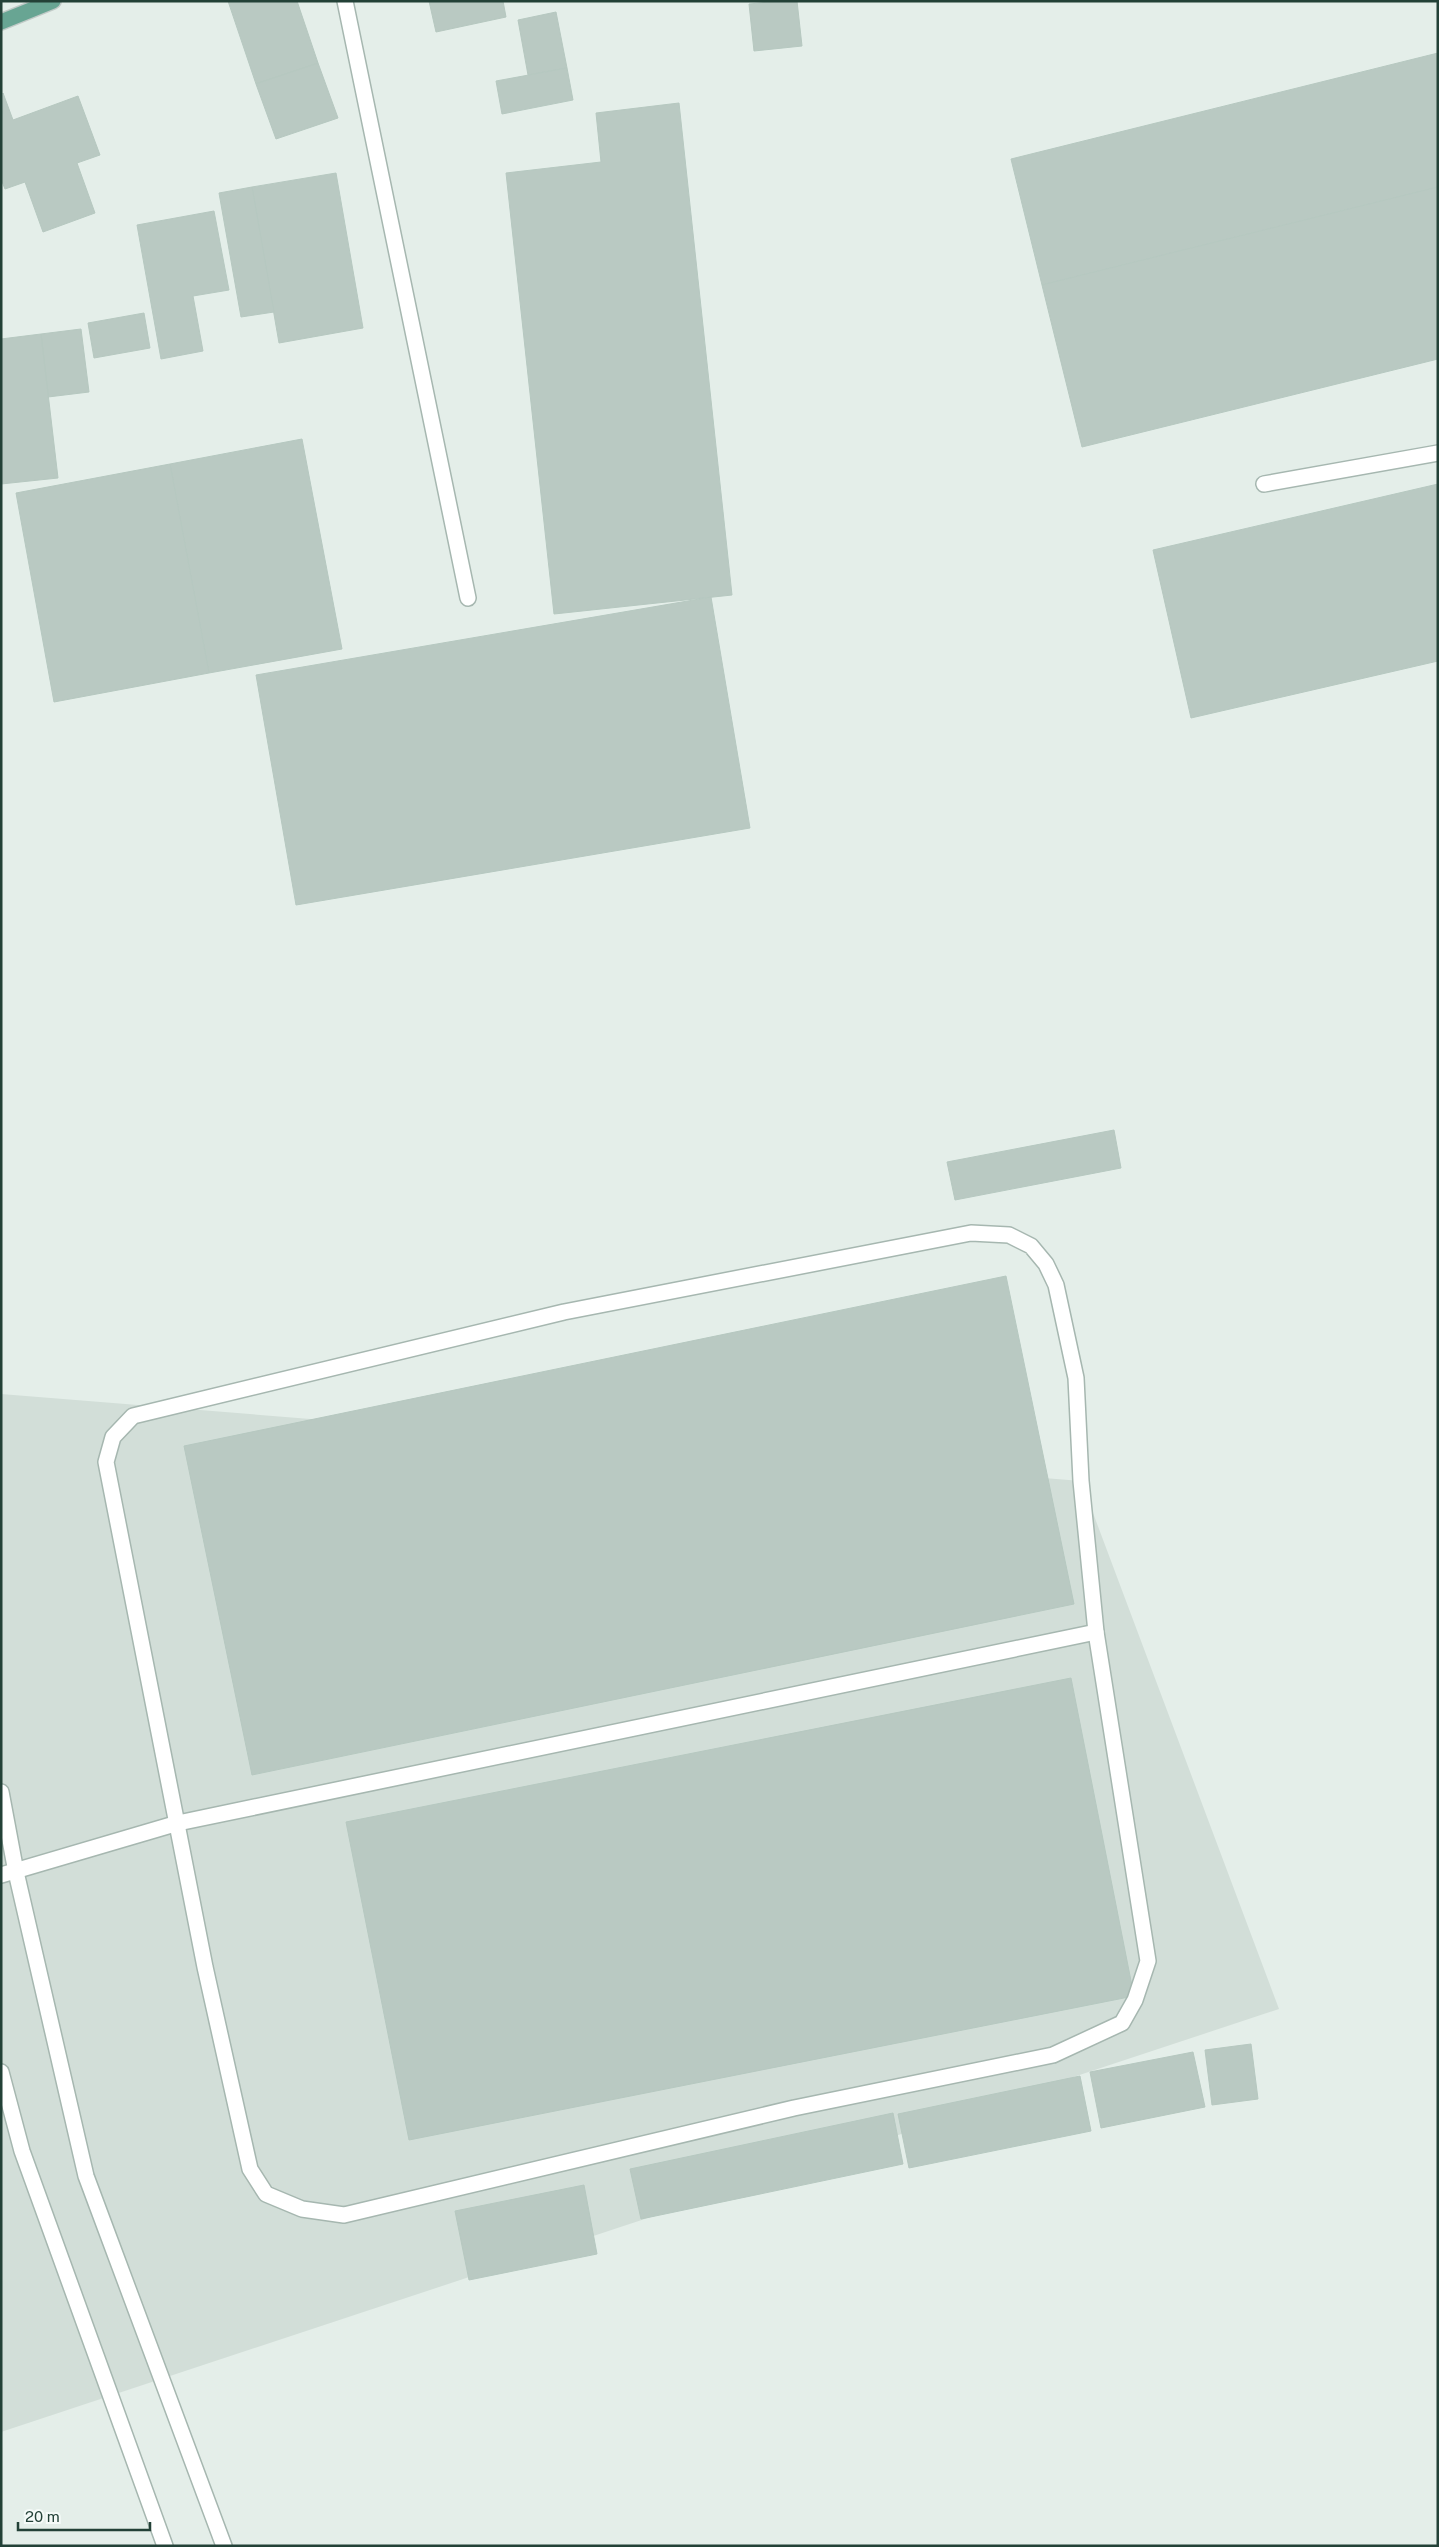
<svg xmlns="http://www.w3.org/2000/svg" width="1439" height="2547" font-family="'Public Sans',sans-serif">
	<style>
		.built { fill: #d2ded8 }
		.building { fill: #b9c9c2; stroke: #b6c8c0 }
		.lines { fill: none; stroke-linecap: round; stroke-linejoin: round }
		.lane-casing { stroke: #a6b7b0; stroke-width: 18 }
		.primary-casing { stroke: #c1cac7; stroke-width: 18 }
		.lane { stroke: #fff; stroke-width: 15 }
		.primary { stroke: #68a593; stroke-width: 15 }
	</style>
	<rect width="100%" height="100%" fill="#e4eee9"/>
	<!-- built -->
	<path class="built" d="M1 1394 1081 1481 1279 2009 1 2432Z"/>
	<!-- building -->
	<g class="building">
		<path d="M228 1H297L318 63 256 84Z"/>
		<path d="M429 1H503L506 17 436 32Z"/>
		<path d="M780 1H797L802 46 754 51 749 4Z"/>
		<path d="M556 12 567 68 528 75 518 20Z"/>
		<path d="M1438 53V187L1042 285 1011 159Z"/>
		<path d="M318 63 338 118 276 139 256 84Z"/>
		<path d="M567 68 573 100 502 114 496 81Z"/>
		<path d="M3 93 13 120 78 96 100 155 77 163 95 213 43 232 25 182 5 189 1 179Z"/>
		<path d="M679 103 732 595 554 614 506 173 601 162 596 113Z"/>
		<path d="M336 173 363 328 279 343 252 187Z"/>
		<path d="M252 187 274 312 241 317 219 193Z"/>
		<path d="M1438 187V359L1082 447 1042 285Z"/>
		<path d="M214 211 229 290 193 296 203 351 161 359 137 225Z"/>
		<path d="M144 313 150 348 94 358 88 323Z"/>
		<path d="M81 329 89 392 48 397 41 334Z"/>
		<path d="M41 334 58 478 1 484V339Z"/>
		<path d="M302 439 342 649 209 673 170 464Z"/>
		<path d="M170 464 209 673 54 702 16 493Z"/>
		<path d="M1438 484V661L1191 718 1153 550Z"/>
		<path d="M711 597 750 828 296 905 256 675Z"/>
		<path d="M1114 1130 1121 1168 955 1200 947 1162Z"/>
		<path d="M1006 1276 1074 1604 252 1775 184 1446Z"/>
		<path d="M1071 1678 1134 1996 409 2140 346 1822Z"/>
		<path d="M1251 2044 1258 2099 1212 2105 1205 2050Z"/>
		<path d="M1193 2052 1205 2107 1101 2128 1090 2072Z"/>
		<path d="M1080 2076 1091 2131 909 2168 898 2114Z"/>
		<path d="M893 2113 903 2164 641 2219 630 2169Z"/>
		<path d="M584 2185 597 2254 469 2280 455 2211Z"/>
	</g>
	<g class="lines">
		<defs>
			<g id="lane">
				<path d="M345 1 468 598"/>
				<path d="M1264 484 1438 453"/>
				<path d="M971 1233 1009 1235 1031 1246 1046 1264 1056 1285 1076 1378 1081 1481 1096 1632 1148 1961 1135 2000 1122 2023 1053 2055 794 2108 344 2215 302 2209 266 2194 250 2169 205 1967 106 1462 113 1437 133 1416 564 1312Z"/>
				<path d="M1 1792 16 1872 86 2176 224 2546"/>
				<path d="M1 1875 178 1823 1096 1632"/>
				<path d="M1 2072 22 2151 165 2546"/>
			</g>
			<path id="primary" d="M1 22 53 1"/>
		</defs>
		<!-- lane casing -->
		<use href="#lane" class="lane-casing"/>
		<!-- primary casing -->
		<use href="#primary" class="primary-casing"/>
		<!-- lane -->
		<use href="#lane" class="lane"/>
		<!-- primary -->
		<use href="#primary" class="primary"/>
	</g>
	<!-- border -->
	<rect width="1439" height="2547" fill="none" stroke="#234137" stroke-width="5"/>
	<!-- scale -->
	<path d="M18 2522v8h132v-8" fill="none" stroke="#234137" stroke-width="2.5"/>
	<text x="25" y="2522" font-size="15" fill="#234137" stroke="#f5faf8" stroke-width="4" paint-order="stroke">20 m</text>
</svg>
